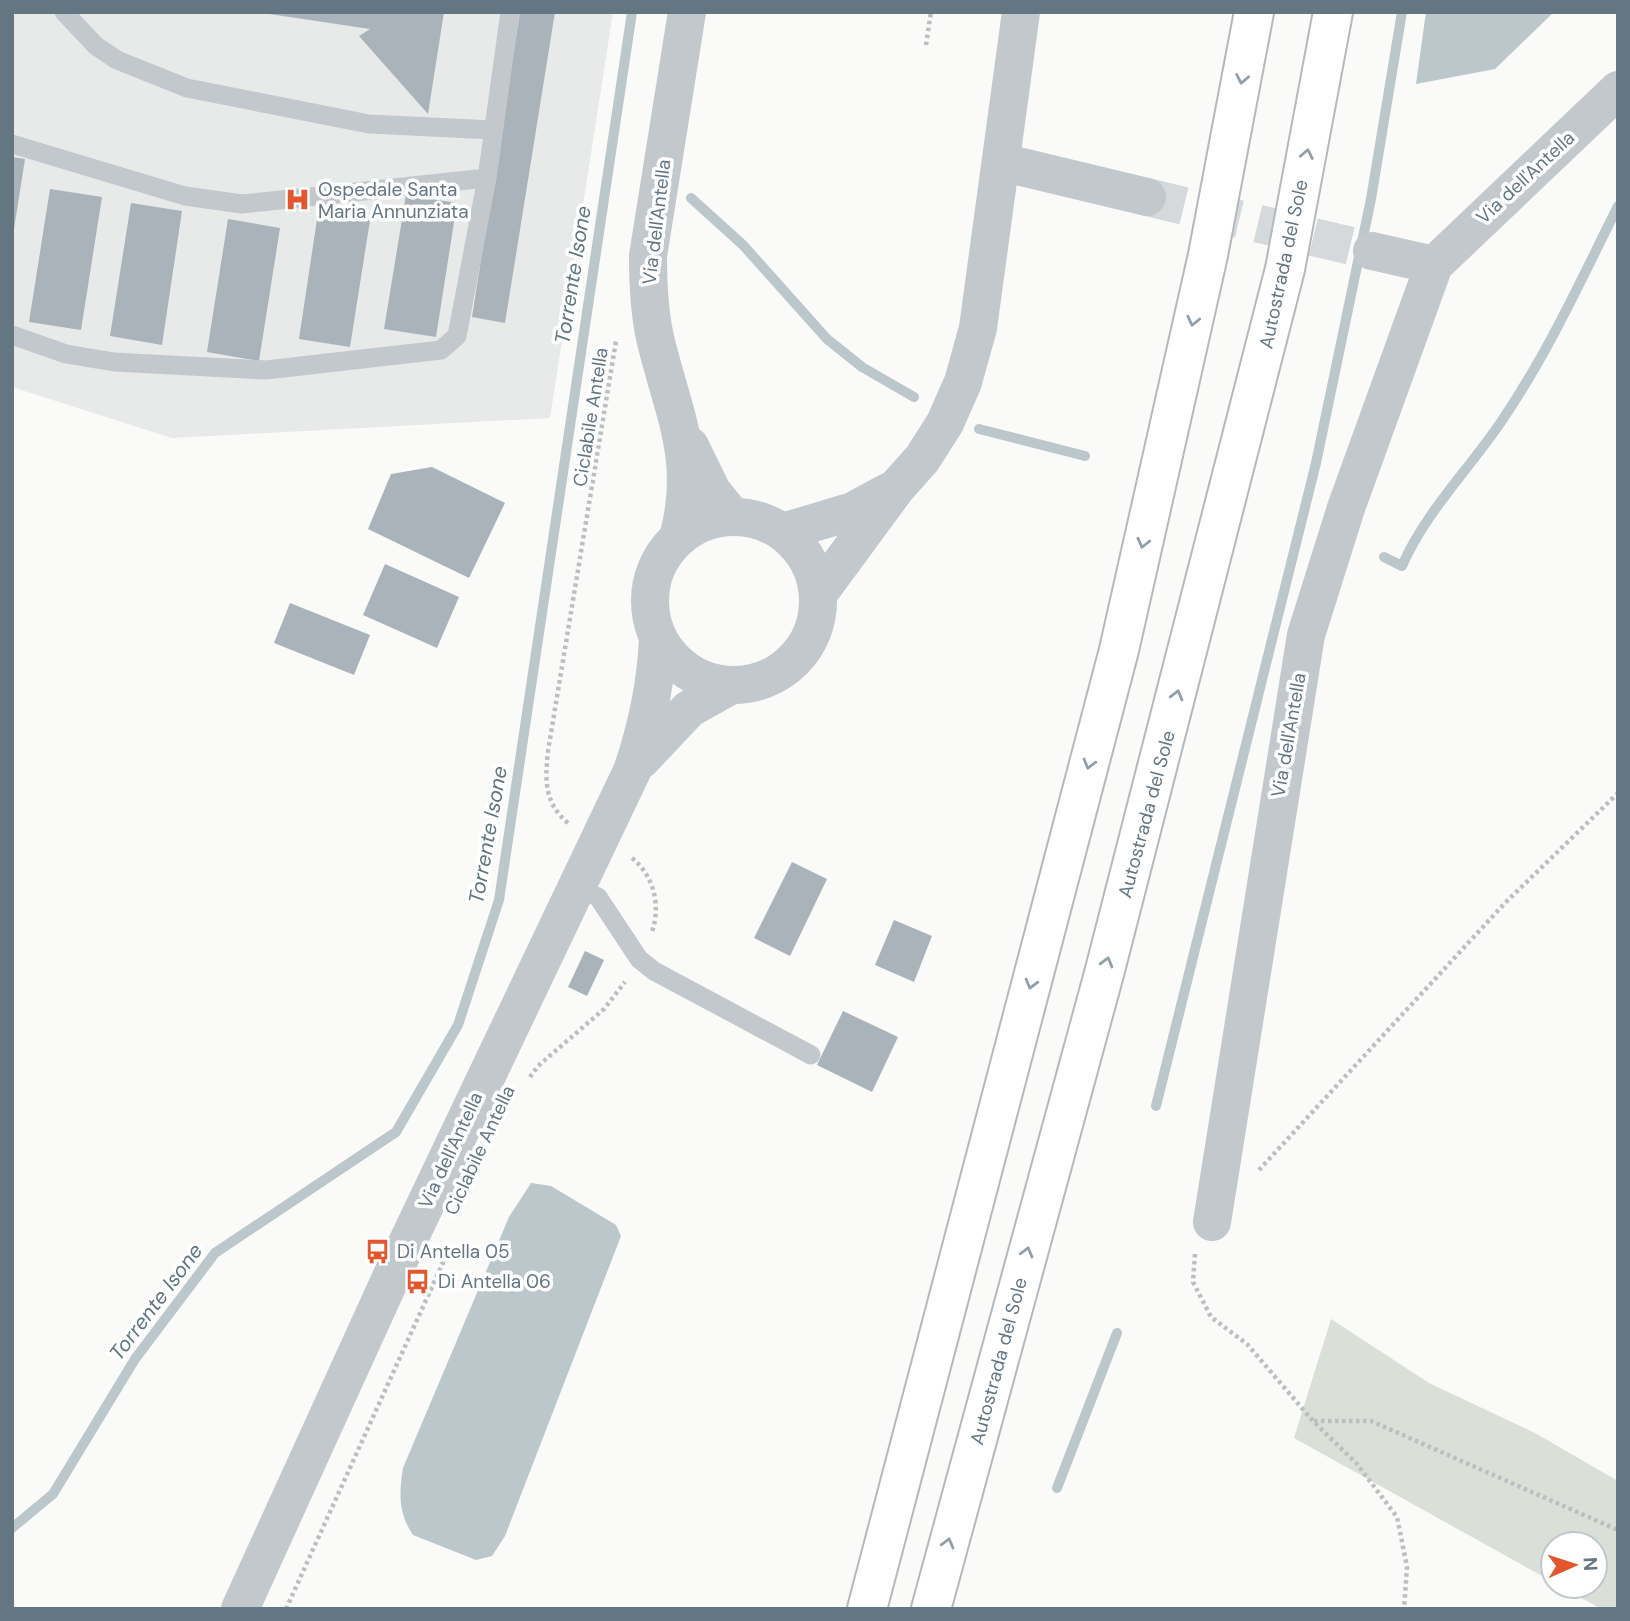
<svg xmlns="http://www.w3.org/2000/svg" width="1630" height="1621" font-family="'DM Sans',sans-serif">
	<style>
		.built { fill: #e8e9e9 }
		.green { fill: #dadfd7 }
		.water { fill: #bbc7cb }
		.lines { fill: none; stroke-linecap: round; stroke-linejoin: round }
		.stream { stroke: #bbc7cb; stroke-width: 10 }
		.building { fill: #aab3b9 }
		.minor-tunnel { stroke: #d5d9db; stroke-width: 38; stroke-dasharray: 38 19; stroke-linecap: butt }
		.motorway-casing { stroke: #b4b9bd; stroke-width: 42 }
		.path { stroke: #bbbfc2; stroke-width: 4.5; stroke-dasharray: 3.5 3.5; stroke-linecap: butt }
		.service { stroke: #c3c8cc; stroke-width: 19 }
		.minor { stroke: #c3c8cc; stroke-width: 38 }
		.tertiary { stroke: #c3c8cc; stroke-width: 38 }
		.motorway { stroke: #fff; stroke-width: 38 }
		.oneway { stroke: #939fa8 }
		.labels { text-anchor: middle; stroke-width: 7; stroke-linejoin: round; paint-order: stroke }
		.street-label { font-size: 19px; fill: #657683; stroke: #fff }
		.poi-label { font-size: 19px; fill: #657683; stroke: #fff; text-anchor: start }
		.water-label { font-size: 21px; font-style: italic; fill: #60757c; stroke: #fff }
	</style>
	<rect width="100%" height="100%" fill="#fafaf8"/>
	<!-- built -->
	<path class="built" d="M12 12H613L550 418 172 438 12 387Z"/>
	<!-- green -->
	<path class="green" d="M1331 1319 1429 1383 1535 1433 1618 1481V1609H1601L1560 1586H1595V1544H1553V1582L1294 1438Z"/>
	<!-- water -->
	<g class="water">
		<path d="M1426 12H1554L1495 69 1416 84Z"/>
		<path d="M531 1183 551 1186 616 1225 621 1236 505 1536 492 1556 476 1560 413 1535C398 1513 399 1493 403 1468L509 1217Z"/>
	</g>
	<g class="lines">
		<!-- stream -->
		<g class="stream">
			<path d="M691 198 743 245 827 339 862 367 914 397"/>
			<path d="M979 429 1085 456"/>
			<path d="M1384 557 1402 566C1425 513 1469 469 1501 422 1548 353 1581 280 1618 206"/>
			<path d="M1156 1106 1316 463 1371 199 1402 12"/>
			<path d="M1057 1488 1117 1333"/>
			<path d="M12 1528 53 1494 135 1359 215 1253 396 1132 458 1025 499 900 632 12"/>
		</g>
	</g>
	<!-- building -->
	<g class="building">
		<path d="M256 12H444L428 114 359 36 370 29Z"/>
		<path d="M520 12H555L505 323 472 317Z"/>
		<path d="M12 157 25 159 14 229H12Z"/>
		<path d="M50 189 102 197 81 330 29 322Z"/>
		<path d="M406 195 457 203 436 337 384 329Z"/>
		<path d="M131 203 182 211 162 345 110 336Z"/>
		<path d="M319 206 371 214 350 347 299 339Z"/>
		<path d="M228 219 280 228 259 361 207 352Z"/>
		<path d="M432 467 505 503 469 578 368 529 391 474Z"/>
		<path d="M385 564 459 597 437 648 363 615Z"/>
		<path d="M290 603 370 635 354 675 274 643Z"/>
		<path d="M792 862 827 879 790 956 754 938Z"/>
		<path d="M894 920 932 936 914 982 875 965Z"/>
		<path d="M585 951 604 960 587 996 568 987Z"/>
		<path d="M843 1011 898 1037 872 1092 817 1065Z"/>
	</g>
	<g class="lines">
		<!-- minor-tunnel -->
		<path class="minor-tunnel" d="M1147 197 1372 251"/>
		<defs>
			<g id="motorway">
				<path d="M867 1609 1119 650 1208 255 1254 12"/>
				<path d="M931 1609 1105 970 1285 269 1333 12"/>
			</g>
		</defs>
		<!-- motorway casing -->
		<use href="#motorway" class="motorway-casing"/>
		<!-- path -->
		<g class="path">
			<path d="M926 45 931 12"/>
			<path d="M568 823C544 803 545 780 548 751L616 341"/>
			<path d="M632 858C654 876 661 905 652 932"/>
			<path d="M530 1077 538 1066 604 1009 625 982"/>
			<path d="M1259 1170 1505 903 1618 793"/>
			<path d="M1195 1254 1193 1282 1211 1317 1247 1344 1313 1421 1357 1464 1397 1517 1407 1567 1404 1609"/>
			<path d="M1314 1421H1371L1618 1530"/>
			<path d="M286 1609 446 1256"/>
		</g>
		<!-- service -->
		<g class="service">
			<path d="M64 12 96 46 117 60 187 88 369 124 493 130"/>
			<path d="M12 144 185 196 242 204 487 178"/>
			<path d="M12 335 66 354 114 362 266 370 441 350 457 336 487 178 510 12"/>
			<path d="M576 888 598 897 639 959 654 971 811 1055"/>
		</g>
		<!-- minor -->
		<g class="minor">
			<path d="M1001 162 1147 197"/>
			<path d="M1372 251 1434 265"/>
			<path d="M690 446 712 491 732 516"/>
			<path d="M678 538C699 461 674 415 656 342 649 313 648 285 648 256L687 12"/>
			<path d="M1212 1222 1306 635 1346 508 1434 265 1618 90"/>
		</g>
		<!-- tertiary -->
		<g class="tertiary">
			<circle cx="734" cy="601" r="84"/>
			<path d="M783 532 853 511 888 492"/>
			<path d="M819 593 897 487 922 459 945 423 963 382 978 328 1021 12"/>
			<path d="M641 760 689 709 730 686"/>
			<path d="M240 1609 399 1260 632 771C647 727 656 685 658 638"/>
		</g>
		<!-- motorway -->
		<use href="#motorway" class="motorway"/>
	</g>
	<!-- one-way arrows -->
	<defs><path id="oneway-chevron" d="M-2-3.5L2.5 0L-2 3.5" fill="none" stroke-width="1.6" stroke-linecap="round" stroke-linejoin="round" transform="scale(1.75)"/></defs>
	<g class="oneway">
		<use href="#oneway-chevron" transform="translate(1242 79) rotate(101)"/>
		<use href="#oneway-chevron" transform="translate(1307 154) rotate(-79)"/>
		<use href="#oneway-chevron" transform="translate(1193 321) rotate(103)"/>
		<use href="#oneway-chevron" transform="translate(1143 543) rotate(103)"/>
		<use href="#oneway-chevron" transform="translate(1177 695) rotate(-75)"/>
		<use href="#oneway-chevron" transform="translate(1089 764) rotate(105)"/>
		<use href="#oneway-chevron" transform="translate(1107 962) rotate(-75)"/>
		<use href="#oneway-chevron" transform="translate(1031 984) rotate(105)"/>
		<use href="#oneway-chevron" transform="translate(1027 1252) rotate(-75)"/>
		<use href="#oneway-chevron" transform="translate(948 1543) rotate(-75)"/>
	</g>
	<!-- icons -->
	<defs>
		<symbol id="hospital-bare" viewBox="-9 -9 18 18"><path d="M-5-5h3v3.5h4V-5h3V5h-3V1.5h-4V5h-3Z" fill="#e4572e" stroke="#fff" stroke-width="2.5" paint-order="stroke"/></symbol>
		<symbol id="bus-bare" viewBox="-9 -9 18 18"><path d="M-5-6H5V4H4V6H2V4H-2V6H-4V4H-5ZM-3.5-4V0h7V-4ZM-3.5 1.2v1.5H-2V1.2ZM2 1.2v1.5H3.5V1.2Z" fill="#e4572e" stroke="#fff" stroke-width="2.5" paint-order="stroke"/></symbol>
	</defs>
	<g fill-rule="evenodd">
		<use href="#hospital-bare" x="280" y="182" width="35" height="35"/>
		<use href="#bus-bare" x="360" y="1234" width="35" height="35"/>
		<use href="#bus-bare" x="400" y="1264" width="35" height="35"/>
	</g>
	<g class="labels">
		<!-- street labels -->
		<g class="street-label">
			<text transform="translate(1525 177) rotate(-43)" y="7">Via dell'Antella</text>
			<text transform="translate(656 222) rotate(-83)" y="7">Via dell'Antella</text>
			<text transform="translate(1283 264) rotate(-78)" y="7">Autostrada del Sole</text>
			<text transform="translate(590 417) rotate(-81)" y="7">Ciclabile Antella</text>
			<text transform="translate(1288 735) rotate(-80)" y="7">Via dell'Antella</text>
			<text transform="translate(1146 814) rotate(-75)" y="7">Autostrada del Sole</text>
			<text transform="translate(450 1150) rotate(-65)" y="7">Via dell'Antella</text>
			<text transform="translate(479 1150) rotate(-65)" y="7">Ciclabile Antella</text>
			<text transform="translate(998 1361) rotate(-75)" y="7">Autostrada del Sole</text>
		</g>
		<!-- poi labels -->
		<g class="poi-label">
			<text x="318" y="196">Ospedale Santa<tspan x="318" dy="22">Maria Annunziata</tspan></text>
			<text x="397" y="1258">Di Antella 05</text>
			<text x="438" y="1288">Di Antella 06</text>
		</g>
		<!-- water labels -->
		<g class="water-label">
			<text transform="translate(573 275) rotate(-81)" y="7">Torrente Isone</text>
			<text transform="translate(488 835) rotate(-80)" y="7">Torrente Isone</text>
			<text transform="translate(156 1302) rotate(-53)" y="7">Torrente Isone</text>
		</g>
	</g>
	<!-- border -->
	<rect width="1630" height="1621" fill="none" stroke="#657683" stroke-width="28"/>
	<!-- north arrow -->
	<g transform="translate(1574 1565) rotate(87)"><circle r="33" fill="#ffffff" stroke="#c1c8cd" stroke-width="2"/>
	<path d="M0-5L12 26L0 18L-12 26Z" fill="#e4572e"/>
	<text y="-10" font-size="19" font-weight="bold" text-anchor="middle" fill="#657683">N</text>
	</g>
</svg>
